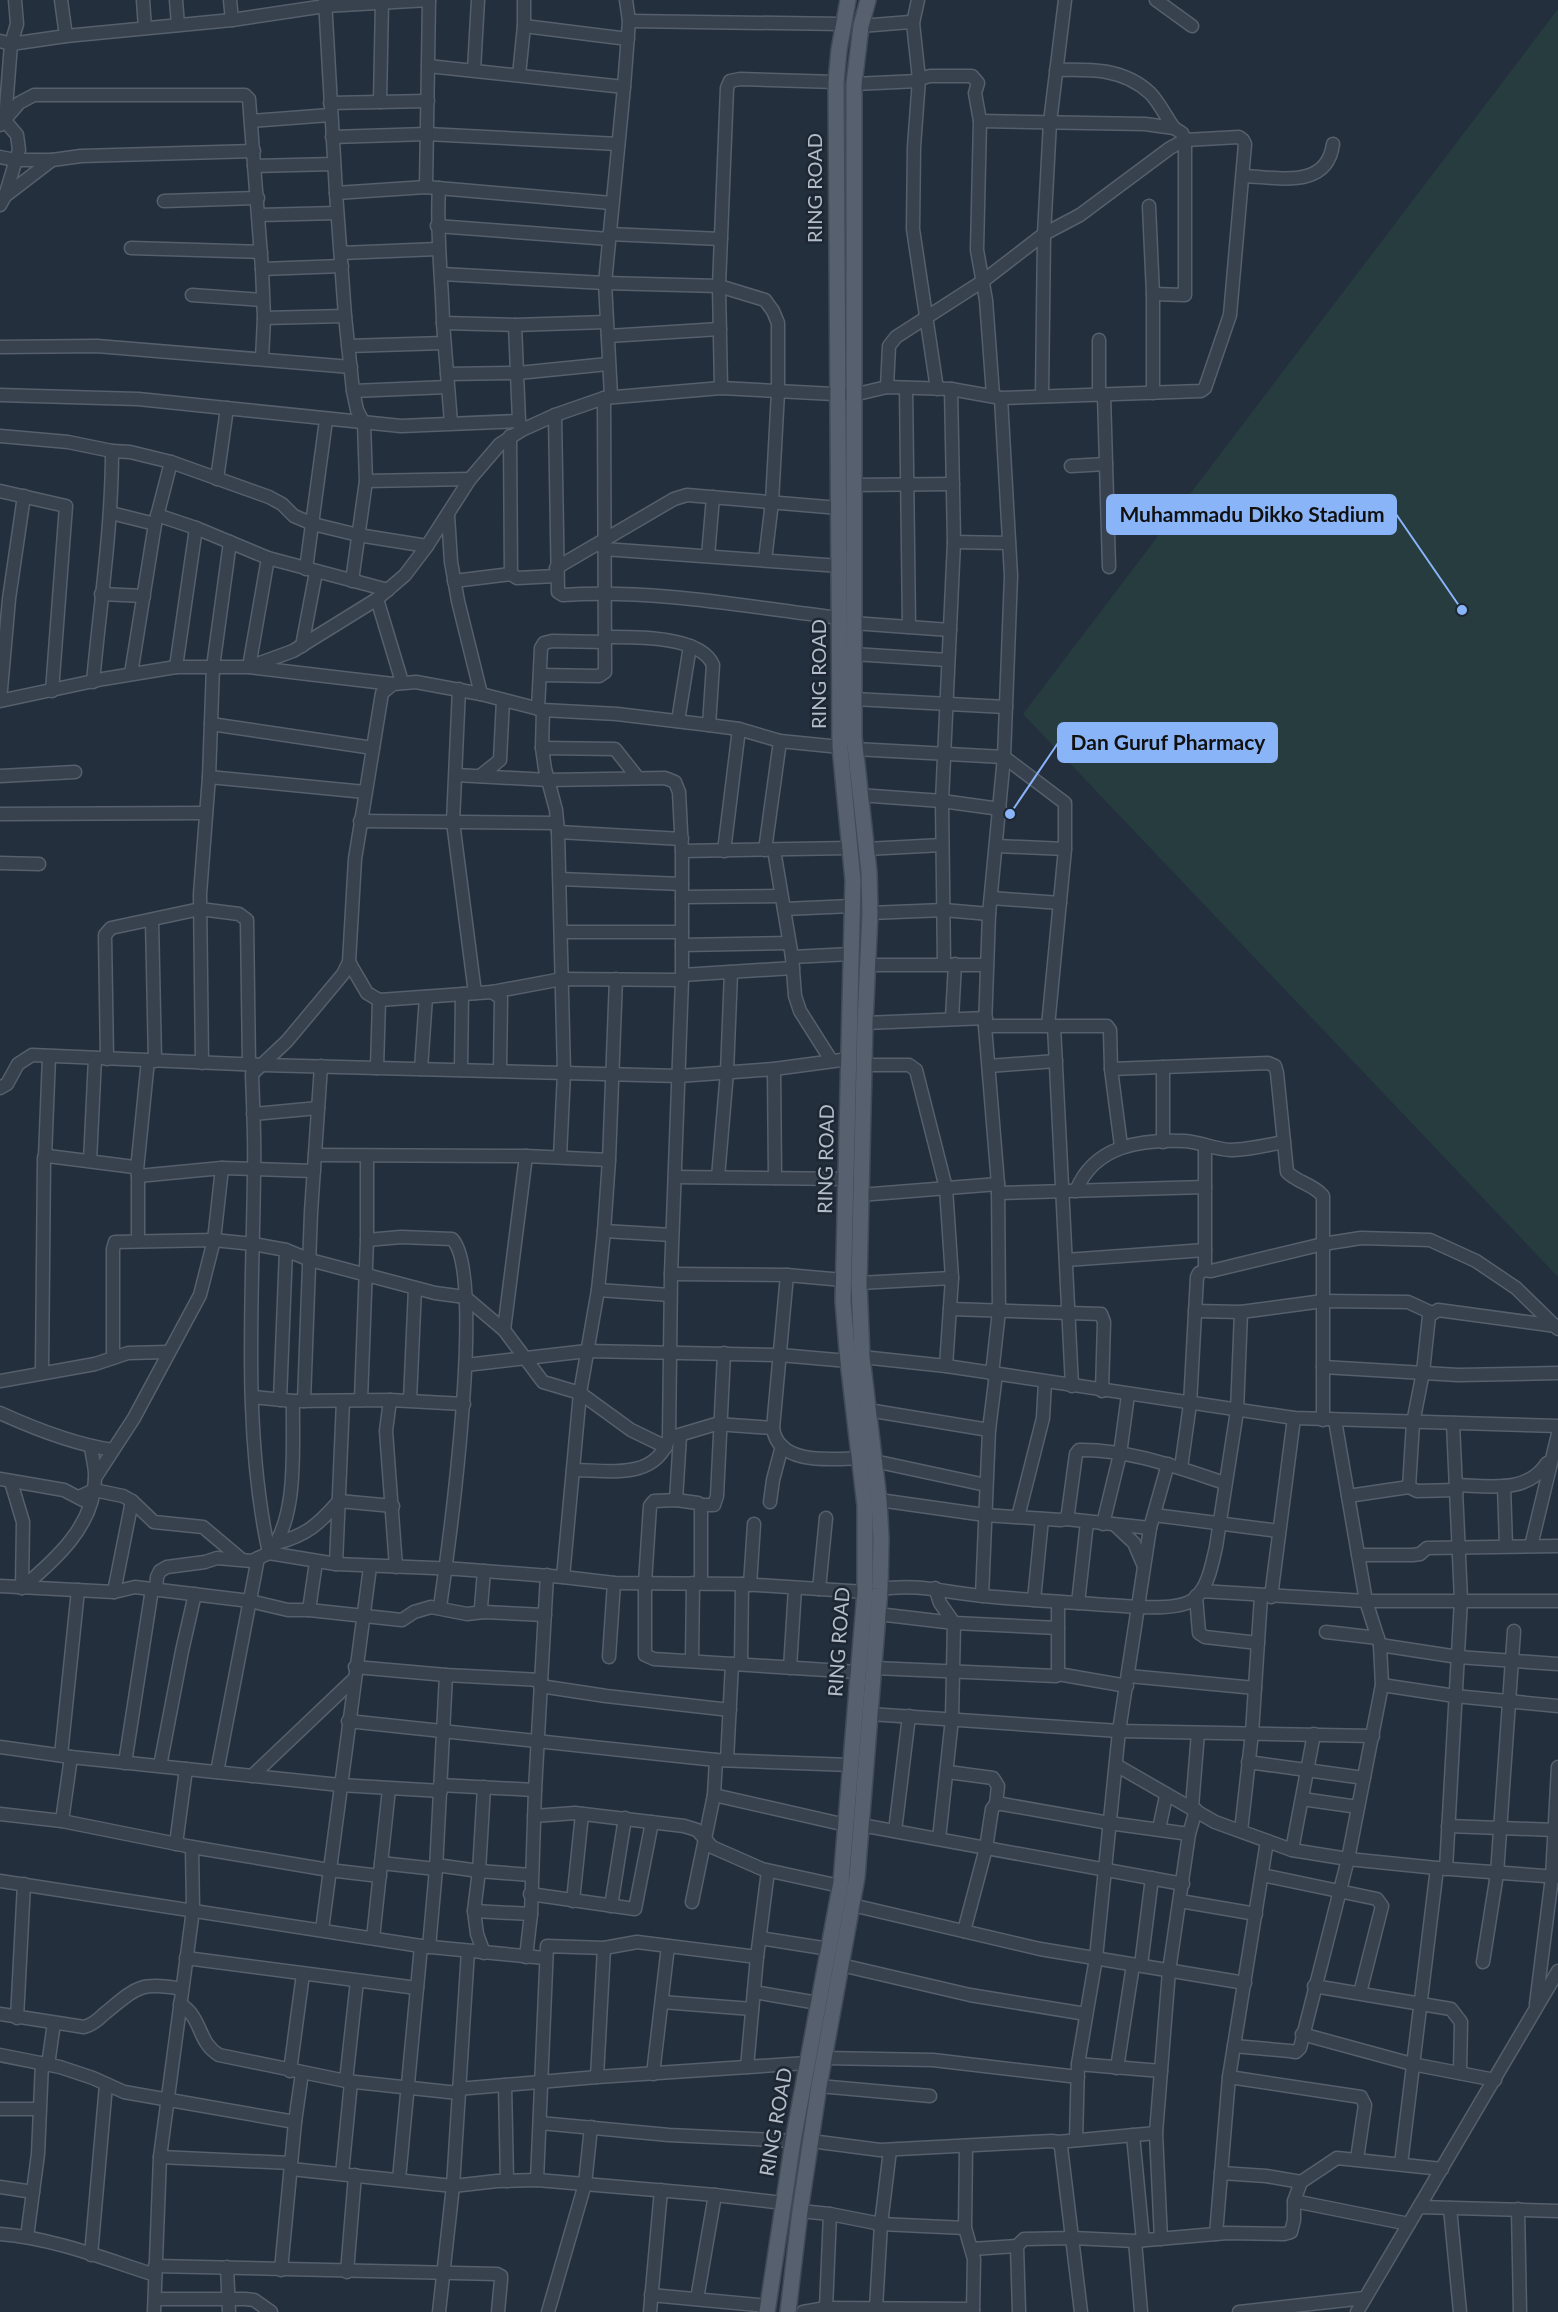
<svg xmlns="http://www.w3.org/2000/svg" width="1558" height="2312" font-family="Lato,sans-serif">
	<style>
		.green { fill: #263c3f }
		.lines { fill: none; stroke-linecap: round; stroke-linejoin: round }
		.minor-casing { stroke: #565f6c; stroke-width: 15 }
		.major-casing { stroke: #414a57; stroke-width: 18 }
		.minor { stroke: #38414e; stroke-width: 12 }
		.major { stroke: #56606e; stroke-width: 15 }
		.labels { text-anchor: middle; stroke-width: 5; stroke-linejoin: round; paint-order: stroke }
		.street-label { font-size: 20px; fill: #b4bcc9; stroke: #1d2633 }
		.leader { fill: none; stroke: #8ab4f8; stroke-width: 2 }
		.callout-dot { fill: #8ab4f8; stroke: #1d2633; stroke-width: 2 }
		.callout { fill: #8ab4f8; stroke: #8ab4f8; stroke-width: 2 }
		.callout-label { font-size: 21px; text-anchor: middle; font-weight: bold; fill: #111 }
	</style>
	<rect width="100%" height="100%" fill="#242f3e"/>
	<!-- green -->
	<path class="green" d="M1558 9V1277L1023 714Z"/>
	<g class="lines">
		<defs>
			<g id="minor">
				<path d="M61 0 66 36"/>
				<path d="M143 0 145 28"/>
				<path d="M176 0 178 25"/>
				<path d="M230 0 232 20"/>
				<path d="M325 0 336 193 345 316 353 391 357 410 364 424 366 481 352 581"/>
				<path d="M918 0 913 23 919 79 914 147 913 229 937 389"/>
				<path d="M1156 0 1192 26"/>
				<path d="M629 21 843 24"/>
				<path d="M524 26 628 39"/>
				<path d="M861 26 910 22 913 23"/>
				<path d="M0 41 11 44 66 36 232 20 325 6 429 0"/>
				<path d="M428 66 624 87"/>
				<path d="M474 70 478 0"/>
				<path d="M1056 70C1090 69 1123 68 1150 93 1159 102 1166 117 1174 128"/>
				<path d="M519 75 524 26V0"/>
				<path d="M919 79 930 76H972L978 83 975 93 980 121 977 250 986 300 993 395"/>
				<path d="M854 84 918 81"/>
				<path d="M380 102 382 2"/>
				<path d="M330 103 428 101"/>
				<path d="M252 121 330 115"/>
				<path d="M0 125 19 103 34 95H245L249 99 262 269 264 318 262 359"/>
				<path d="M332 137 427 134 618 144"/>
				<path d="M0 157 15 160H52"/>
				<path d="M254 166 334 164"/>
				<path d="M1244 176C1277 177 1327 190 1333 144"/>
				<path d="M426 187 429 0"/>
				<path d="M439 188C436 234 442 278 443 323"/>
				<path d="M336 193 426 187 611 203"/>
				<path d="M5 196 19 150 17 135 5 121 11 44 17 24 15 0"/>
				<path d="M164 201 258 198"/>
				<path d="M0 205 5 196 52 160 81 156 254 151"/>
				<path d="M1149 206 1153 294V393"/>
				<path d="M260 215 337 213"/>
				<path d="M437 226 609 239"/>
				<path d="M609 234 721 239"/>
				<path d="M131 248 261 252"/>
				<path d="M341 253 438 249"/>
				<path d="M262 269 342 266"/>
				<path d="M442 274 605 283 719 286 765 300 773 311 778 323V392L772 502 765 560"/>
				<path d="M192 295 262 300"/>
				<path d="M264 318 345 316"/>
				<path d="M515 325 519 421 522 429"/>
				<path d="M608 336 720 329"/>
				<path d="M1099 340V395"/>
				<path d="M348 346 444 343"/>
				<path d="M0 347 97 346 351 367"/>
				<path d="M447 374 518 373 608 364"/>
				<path d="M887 387 889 346 896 337 983 281 1044 234 1080 215 1170 148 1185 140V295L1153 294"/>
				<path d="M721 388 719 286 727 88 730 81 740 79 836 82"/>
				<path d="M906 388 909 627"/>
				<path d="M353 391 447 387"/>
				<path d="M0 395 138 399 401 426 519 421"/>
				<path d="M1042 395 1044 234 1050 122 1065 0"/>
				<path d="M1104 395 1109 567"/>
				<path d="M611 396 605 283 624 87 629 21 626 0"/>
				<path d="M555 415 558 592 563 595C656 589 748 607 840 618"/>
				<path d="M451 423 443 323 515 325 606 322"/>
				<path d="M0 436 68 442 112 451 130 452 171 462 269 497 282 504 294 516 313 524 358 535 427 546"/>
				<path d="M510 436 511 574 517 578 556 576"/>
				<path d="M1071 466 1106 464"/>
				<path d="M217 479 227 408"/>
				<path d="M366 481 470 479"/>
				<path d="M853 485 953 484"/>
				<path d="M0 491 66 506 52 691"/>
				<path d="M24 496 9 599 0 701 103 679 176 667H249L293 651 377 599 405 575 427 546 470 479 500 444 522 430 555 415 604 398 721 388 853 395 887 387 951 389 1001 398 1201 391 1205 388 1230 315 1245 144 1243 140 1239 137 1185 140 1182 133 1174 128 1145 124 980 121"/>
				<path d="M111 513 155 524"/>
				<path d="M157 515 196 528 268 558 388 590"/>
				<path d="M448 515 451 562 458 601 481 694"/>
				<path d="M954 542 1009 543"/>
				<path d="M604 549 840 566"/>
				<path d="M708 556 713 497"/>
				<path d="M268 558 249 667 393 684"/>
				<path d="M556 568 674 499 687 495 839 508"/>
				<path d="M306 569 326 420"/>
				<path d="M454 581 511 574"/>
				<path d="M101 594 144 596"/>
				<path d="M377 599 402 682"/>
				<path d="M853 623 950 630"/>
				<path d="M605 637C632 637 701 635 713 665L709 725"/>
				<path d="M302 646 316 572"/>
				<path d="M853 654 948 660"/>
				<path d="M176 667 196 528"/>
				<path d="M131 674 155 524 171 462"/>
				<path d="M540 675 599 676 605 672 604 398"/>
				<path d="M93 682C100 605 112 528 112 451"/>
				<path d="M459 689 453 822 475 993"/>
				<path d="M854 699 1006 707"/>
				<path d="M538 709 541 648 544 643 552 641 605 642"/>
				<path d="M543 710 542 748 545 769 556 810 558 832 564 1073 560 1157"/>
				<path d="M678 721 690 646"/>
				<path d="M211 724 373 748"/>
				<path d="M542 748 615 749 638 778"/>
				<path d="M855 749 1004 757 1065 803V849L1048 1026"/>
				<path d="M456 775 548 780 665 778 675 782 679 792 682 851V980L671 1274 669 1438C655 1481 609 1470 573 1470"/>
				<path d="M0 776 75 772"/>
				<path d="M480 776 500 760 503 700"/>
				<path d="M209 777 365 792"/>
				<path d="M859 795 942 801 1000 809"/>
				<path d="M0 814 206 813"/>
				<path d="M360 821 557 823"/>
				<path d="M558 832 682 839"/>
				<path d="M997 846 1065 849"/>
				<path d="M866 849 942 845"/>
				<path d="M765 850 780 741"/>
				<path d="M774 850 792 957 795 996 800 1011 831 1060"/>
				<path d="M682 851 850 848"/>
				<path d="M724 851 739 729"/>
				<path d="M0 863 39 864"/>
				<path d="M560 879 682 884"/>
				<path d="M682 897 781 896"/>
				<path d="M991 898 1060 903"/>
				<path d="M784 909 852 906"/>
				<path d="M870 913 944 910 989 914"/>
				<path d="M152 920 155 1061"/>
				<path d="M561 932H682"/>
				<path d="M682 945 789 943"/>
				<path d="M792 957 851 954"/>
				<path d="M349 962 367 993 379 1000 492 992 562 979 682 980"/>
				<path d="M944 964 942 801 954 542 951 389"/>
				<path d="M868 965H987"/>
				<path d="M682 975 793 968"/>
				<path d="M492 992 501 998 500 1071"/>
				<path d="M952 1018 955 964"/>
				<path d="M865 1023 986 1018"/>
				<path d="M985 1026H1107L1110 1030 1111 1069 1121 1146"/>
				<path d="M1054 1026 1072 1386"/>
				<path d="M107 1059 105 935 111 928 200 909 239 914 247 920 249 1065"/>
				<path d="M202 1063 200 894 209 777 213 667 230 542"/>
				<path d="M865 1065H909L916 1070 946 1188 952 1278 946 1366"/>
				<path d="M989 1066 1056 1061"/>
				<path d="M1163 1067V1142"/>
				<path d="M377 1068 379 1000"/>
				<path d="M421 1069 426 997"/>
				<path d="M774 1069 775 1178"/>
				<path d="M1111 1069 1268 1063 1275 1066 1277 1073 1287 1172C1298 1183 1313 1184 1323 1196V1420"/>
				<path d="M461 1070 462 994"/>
				<path d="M0 1088 7 1084 18 1064 32 1055 263 1065 679 1076 774 1069 849 1059"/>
				<path d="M253 1114 318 1108"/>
				<path d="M1205 1145V1270L1211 1271 1323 1244 1361 1238 1430 1240 1476 1261 1516 1288 1558 1329"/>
				<path d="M315 1155 526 1156 609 1160"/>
				<path d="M367 1156V1240"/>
				<path d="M45 1157 49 1057"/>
				<path d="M90 1161 95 1058"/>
				<path d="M137 1170 148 1060"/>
				<path d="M138 1176 222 1168 314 1171"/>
				<path d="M675 1177 847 1179"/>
				<path d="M718 1177 727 1072 731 972"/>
				<path d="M1076 1191C1094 1145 1142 1139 1185 1141 1200 1142 1214 1149 1230 1150 1247 1150 1267 1145 1284 1142"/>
				<path d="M998 1193 1205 1187"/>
				<path d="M860 1195 998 1184"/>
				<path d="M604 1231 672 1235"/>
				<path d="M1066 1260 1205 1250"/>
				<path d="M671 1274 787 1275 843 1280"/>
				<path d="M787 1275 773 1428C778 1466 832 1459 861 1458"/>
				<path d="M859 1283 952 1278"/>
				<path d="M598 1290 670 1295"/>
				<path d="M950 1309 1101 1314 1104 1322 1102 1391"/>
				<path d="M1195 1311 1241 1312 1323 1301 1408 1302 1432 1313"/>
				<path d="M504 1330 526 1156"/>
				<path d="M862 1357 946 1366 1294 1418 1558 1426"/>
				<path d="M113 1358V1249L115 1242 214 1240 253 1244 286 1250 310 1260 435 1293 465 1297 504 1330 543 1382 580 1393 631 1430 666 1447"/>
				<path d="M466 1365 587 1351 780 1355 848 1361"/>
				<path d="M1323 1367 1458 1375 1558 1373"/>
				<path d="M42 1373 44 1158 48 1156 134 1167 137 1170 138 1176V1240"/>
				<path d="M992 1374 999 1311 998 1184 985 1026 989 914 1004 757 1011 576 1001 398"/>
				<path d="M0 1381 95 1364 128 1353 168 1352"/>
				<path d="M253 1397 293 1401 390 1400 464 1404"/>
				<path d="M280 1400 286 1250"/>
				<path d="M361 1400 367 1240 401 1237 452 1239C487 1272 448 1552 440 1607"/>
				<path d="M390 1400 386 1431 396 1567"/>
				<path d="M410 1400 415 1288"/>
				<path d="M304 1401 311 1212 321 1066"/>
				<path d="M868 1410 989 1430"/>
				<path d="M0 1413C33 1428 78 1445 113 1450"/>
				<path d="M669 1438 716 1424 773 1428"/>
				<path d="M874 1461 986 1485"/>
				<path d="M1181 1468 1190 1404 1197 1277 1199 1273 1205 1270"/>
				<path d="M95 1478 134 1418 200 1295 214 1240 222 1168"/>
				<path d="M0 1479 64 1490 83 1500"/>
				<path d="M11 1482 23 1522 22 1588"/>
				<path d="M1456 1485C1489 1486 1527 1494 1547 1463"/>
				<path d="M1504 1486 1506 1546"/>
				<path d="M1409 1487 1413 1423 1423 1372 1429 1316 1438 1310 1556 1326"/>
				<path d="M1348 1496 1409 1487 1417 1491 1457 1490"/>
				<path d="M79 1497 94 1490 123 1496 132 1501 154 1522 203 1527 241 1559"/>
				<path d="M676 1500 680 1436"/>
				<path d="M879 1500 985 1515 1061 1520 1066 1519 1068 1513 1076 1454 1079 1450C1129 1449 1179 1468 1225 1483"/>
				<path d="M770 1502 773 1480 782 1446"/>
				<path d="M701 1505H714L717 1496 724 1353"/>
				<path d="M1154 1515 1279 1531"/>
				<path d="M1018 1517 1043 1418 1045 1382"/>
				<path d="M1066 1519 1150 1528"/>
				<path d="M1103 1524 1120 1454 1128 1395"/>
				<path d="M1115 1525 1134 1543 1143 1564"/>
				<path d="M277 1543C307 1535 319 1524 339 1501L393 1506"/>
				<path d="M1531 1546 1558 1434"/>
				<path d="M269 1553C242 1428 253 1297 254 1170 255 1138 253 1106 252 1074L287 1041 343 974 349 962 355 859 382 693 393 684 416 682 481 694 543 710 617 714 709 725 739 729 780 741 840 747"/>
				<path d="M269 1553C299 1517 292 1446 293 1401"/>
				<path d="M1358 1555H1413L1420 1554 1427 1548 1558 1546"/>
				<path d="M336 1564 343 1401"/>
				<path d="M484 1571 481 1607 484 1612"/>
				<path d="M563 1577 580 1393 598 1290 604 1231 609 1160 616 979"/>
				<path d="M701 1583V1505L698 1503 676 1500 654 1501 650 1506 645 1583V1655L654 1659 858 1672"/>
				<path d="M750 1585 754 1524"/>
				<path d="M0 1586 114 1592 135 1587 250 1601 288 1610H309L402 1620 414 1612 431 1607 467 1614 484 1612 545 1615"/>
				<path d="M22 1588C55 1560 94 1526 95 1479 96 1469 92 1457 91 1447"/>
				<path d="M935 1588 940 1603 954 1623 952 1719 939 1839"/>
				<path d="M156 1589 157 1577 160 1571 167 1567 205 1562 217 1558 252 1561 269 1553 336 1564 458 1569 563 1577 614 1583 742 1584 865 1592"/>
				<path d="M819 1589 826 1518"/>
				<path d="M880 1589C920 1583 946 1593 984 1596 1025 1600 1066 1602 1107 1605 1129 1606 1174 1612 1193 1600 1208 1589 1212 1564 1216 1547L1237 1411 1241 1312"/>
				<path d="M1201 1591 1366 1601H1558"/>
				<path d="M114 1592 132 1501"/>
				<path d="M982 1596 989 1430 996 1374"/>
				<path d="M1196 1596 1199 1633 1205 1637 1258 1643"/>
				<path d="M1271 1597 1294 1418"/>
				<path d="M1034 1600 1042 1519"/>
				<path d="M1078 1603 1087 1522"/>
				<path d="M309 1610 316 1562"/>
				<path d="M878 1614 954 1623 1058 1628"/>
				<path d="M1326 1632 1378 1638"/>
				<path d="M1380 1645 1458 1657 1558 1664"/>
				<path d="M609 1657 614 1583"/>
				<path d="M692 1661 693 1583"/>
				<path d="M741 1664 742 1584"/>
				<path d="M355 1667 446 1675 541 1680"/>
				<path d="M790 1668 795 1588"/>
				<path d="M874 1668 1056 1676 1058 1674V1602"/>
				<path d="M1058 1674 1127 1686"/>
				<path d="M1129 1676 1255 1688"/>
				<path d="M1382 1685 1455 1696 1558 1706"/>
				<path d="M540 1686 606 1696 730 1710"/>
				<path d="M870 1714 1119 1731 1373 1736"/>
				<path d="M348 1721 716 1760 851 1765"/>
				<path d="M0 1747 71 1757 340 1785 441 1791"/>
				<path d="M61 1755 78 1590"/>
				<path d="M727 1760 732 1664"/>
				<path d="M1248 1762 1364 1778"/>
				<path d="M125 1763 152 1589"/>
				<path d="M1116 1765 1215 1822 1292 1850 1348 1859 1437 1868 1558 1877"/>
				<path d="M160 1766 182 1651 195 1594"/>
				<path d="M217 1772 258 1558"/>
				<path d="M948 1772 993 1778 998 1786 996 1804"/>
				<path d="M252 1776 354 1679"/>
				<path d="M440 1785 535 1790"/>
				<path d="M714 1795 846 1825"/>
				<path d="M1302 1799 1358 1807"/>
				<path d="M1192 1807 1198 1733"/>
				<path d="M0 1814 62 1821 192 1847 329 1870 380 1876"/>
				<path d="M534 1816 575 1813 684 1826 697 1830 712 1847 762 1869 840 1886"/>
				<path d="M62 1821 71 1757"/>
				<path d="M861 1825 1183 1884"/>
				<path d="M1448 1826 1554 1830"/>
				<path d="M1159 1829 1166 1796"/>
				<path d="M895 1831 909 1716"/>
				<path d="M1241 1831 1252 1733 1261 1596"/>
				<path d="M176 1844 186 1769"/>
				<path d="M1292 1850 1314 1734"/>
				<path d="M381 1863 436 1869"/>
				<path d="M436 1865 479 1871 531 1875"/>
				<path d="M1446 1869 1461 1600 1453 1423"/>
				<path d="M1262 1875 1377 1899 1382 1906 1360 1993"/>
				<path d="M0 1881 421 1946 545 1958"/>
				<path d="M530 1894 635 1909 652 1822"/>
				<path d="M573 1901 582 1814"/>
				<path d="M1180 1901 1256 1914"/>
				<path d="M692 1902 714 1795 716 1760"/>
				<path d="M852 1905 1040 1949 1245 1983"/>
				<path d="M611 1906 625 1818"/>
				<path d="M474 1911 531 1914"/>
				<path d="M322 1930 370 1567"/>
				<path d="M964 1931 986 1848 992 1809 996 1804H1002L1109 1823 1189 1834"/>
				<path d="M373 1938 389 1789"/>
				<path d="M760 1938 829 1949"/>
				<path d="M429 1947 436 1869 446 1675"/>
				<path d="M484 1953 477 1934 474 1911 479 1871 484 1787"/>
				<path d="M526 1957 531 1914 535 1790 547 1575"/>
				<path d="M186 1958 417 1988"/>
				<path d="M1483 1962 1497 1874 1514 1631"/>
				<path d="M841 1965 970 1995 1086 2014"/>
				<path d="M1141 1965 1152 1878"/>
				<path d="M1314 1986 1451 2009 1461 2022 1460 2073"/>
				<path d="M754 1992 818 2003"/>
				<path d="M662 2002 752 2009"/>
				<path d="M180 2004C203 2018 197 2042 219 2055L346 2081 458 2093"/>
				<path d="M1536 2004 1552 1877 1558 1767"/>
				<path d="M0 2014 84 2027C92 2025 98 2020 104 2014 136 1988 139 1981 182 1989"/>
				<path d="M17 2018 24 1884"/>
				<path d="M1302 2034 1412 2064 1495 2080"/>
				<path d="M1234 2046 1290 2051 1296 2052 1300 2048 1348 1859 1382 1685 1380 1645 1366 1601 1335 1420"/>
				<path d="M0 2055 60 2067 93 2078 124 2092 295 2122"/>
				<path d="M824 2058 933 2060 1078 2077"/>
				<path d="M1078 2064 1161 2071"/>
				<path d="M48 2065 54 2023"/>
				<path d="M747 2067 757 1957 768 1871"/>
				<path d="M1117 2068 1133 1965"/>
				<path d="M290 2071 303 1974"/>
				<path d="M653 2074 668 1946"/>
				<path d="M597 2077 604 1948"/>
				<path d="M1229 2077 1361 2097 1365 2105 1357 2159"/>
				<path d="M346 2081 357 1981"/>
				<path d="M505 2085 507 2181"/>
				<path d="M819 2086 930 2096"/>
				<path d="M458 2089 597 2077 807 2063"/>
				<path d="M0 2109H39"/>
				<path d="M540 2123 669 2135 793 2141"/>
				<path d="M1133 2135 1143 2240"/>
				<path d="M1076 2140 1078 2064 1096 1958 1119 1731 1150 1528 1168 1464"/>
				<path d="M811 2141 880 2150 1052 2141 1058 2142 1156 2133"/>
				<path d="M1058 2142 1061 2147 1081 2312"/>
				<path d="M966 2146 965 2228 974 2259 973 2312"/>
				<path d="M160 2157 291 2163"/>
				<path d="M1401 2164 1437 1868"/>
				<path d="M291 2169 453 2186 497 2181 537 2180 715 2195 783 2203"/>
				<path d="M1221 2173 1266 2176 1301 2182"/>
				<path d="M342 2174 351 2082"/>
				<path d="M399 2179 421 1946"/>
				<path d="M537 2180 547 1946 604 1948 637 1942 757 1957"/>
				<path d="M0 2187 33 2192"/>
				<path d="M1294 2201 1409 2224"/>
				<path d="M1419 2207 1558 2211"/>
				<path d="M1450 2208 1460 2312"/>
				<path d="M1518 2209 1520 2312"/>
				<path d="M800 2211 830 2214 881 2224 965 2228"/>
				<path d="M0 2234C53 2238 105 2259 155 2275"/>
				<path d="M1216 2234 1229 2077 1267 1841"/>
				<path d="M27 2237 38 2154 42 2063"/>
				<path d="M1161 2239 1156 2133 1169 1971 1189 1834 1196 1810"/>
				<path d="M1135 2241 1141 2312"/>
				<path d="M972 2249 1017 2246"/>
				<path d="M91 2255 106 2085"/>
				<path d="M155 2266 497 2274 501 2276V2280L498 2312"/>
				<path d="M227 2267 229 2312"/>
				<path d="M281 2270 295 2122 302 2073"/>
				<path d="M347 2272 355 2175"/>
				<path d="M651 2295 768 2306"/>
				<path d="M155 2299H245L254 2300 271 2312"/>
				<path d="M697 2299 715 2195"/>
				<path d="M826 2308 830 2214"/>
				<path d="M876 2308 881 2224 890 2150"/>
				<path d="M154 2312 160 2157 193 1910 192 1847"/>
				<path d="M439 2312 453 2186 468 1951"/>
				<path d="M548 2312 585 2184 591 2127"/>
				<path d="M650 2312 661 2190"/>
				<path d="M803 2312 826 2308 973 2309"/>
				<path d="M1019 2312 1017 2246 1024 2239 1073 2238 1135 2241 1227 2233 1284 2234 1291 2232 1294 2220V2201L1301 2182 1337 2158 1442 2169"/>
				<path d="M1239 2312 1365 2298"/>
				<path d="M1357 2312 1558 1971"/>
			</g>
			<g id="major">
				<path d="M767 2312 793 2141 841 1882 865 1592V1506L848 1361 843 1301 853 880 840 747 836 82 839 50 848 0"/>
				<path d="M788 2312 800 2211 819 2086 857 1877 880 1589 881 1539 879 1500 862 1357 859 1283 865 1023 870 913 869 872 854 737V84L861 26 868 0"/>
			</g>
		</defs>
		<!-- minor casing -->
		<use href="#minor" class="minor-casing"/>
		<!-- major casing -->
		<use href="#major" class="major-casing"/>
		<!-- minor -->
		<use href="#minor" class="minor"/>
		<!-- major -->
		<use href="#major" class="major"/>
	</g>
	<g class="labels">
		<!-- street labels -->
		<g class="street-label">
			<text transform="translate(815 188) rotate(-90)" y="7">RING ROAD</text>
			<text transform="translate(819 674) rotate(-90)" y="7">RING ROAD</text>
			<text transform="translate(826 1159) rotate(-89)" y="7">RING ROAD</text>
			<text transform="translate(839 1642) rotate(-86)" y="7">RING ROAD</text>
			<text transform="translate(776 2122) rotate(-80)" y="7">RING ROAD</text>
		</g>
	</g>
	<!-- callouts -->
	<path class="leader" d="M1462 610L1396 514M1010 814L1058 743"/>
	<g class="callout-dot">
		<circle cx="1462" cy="610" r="6"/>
		<circle cx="1010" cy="814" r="6"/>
	</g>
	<g class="callout">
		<rect x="1107" y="495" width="289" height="39" rx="6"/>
		<rect x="1058" y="723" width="219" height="39" rx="6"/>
	</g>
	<g class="callout-label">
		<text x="1252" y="522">Muhammadu Dikko Stadium</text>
		<text x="1168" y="750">Dan Guruf Pharmacy</text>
	</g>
</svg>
